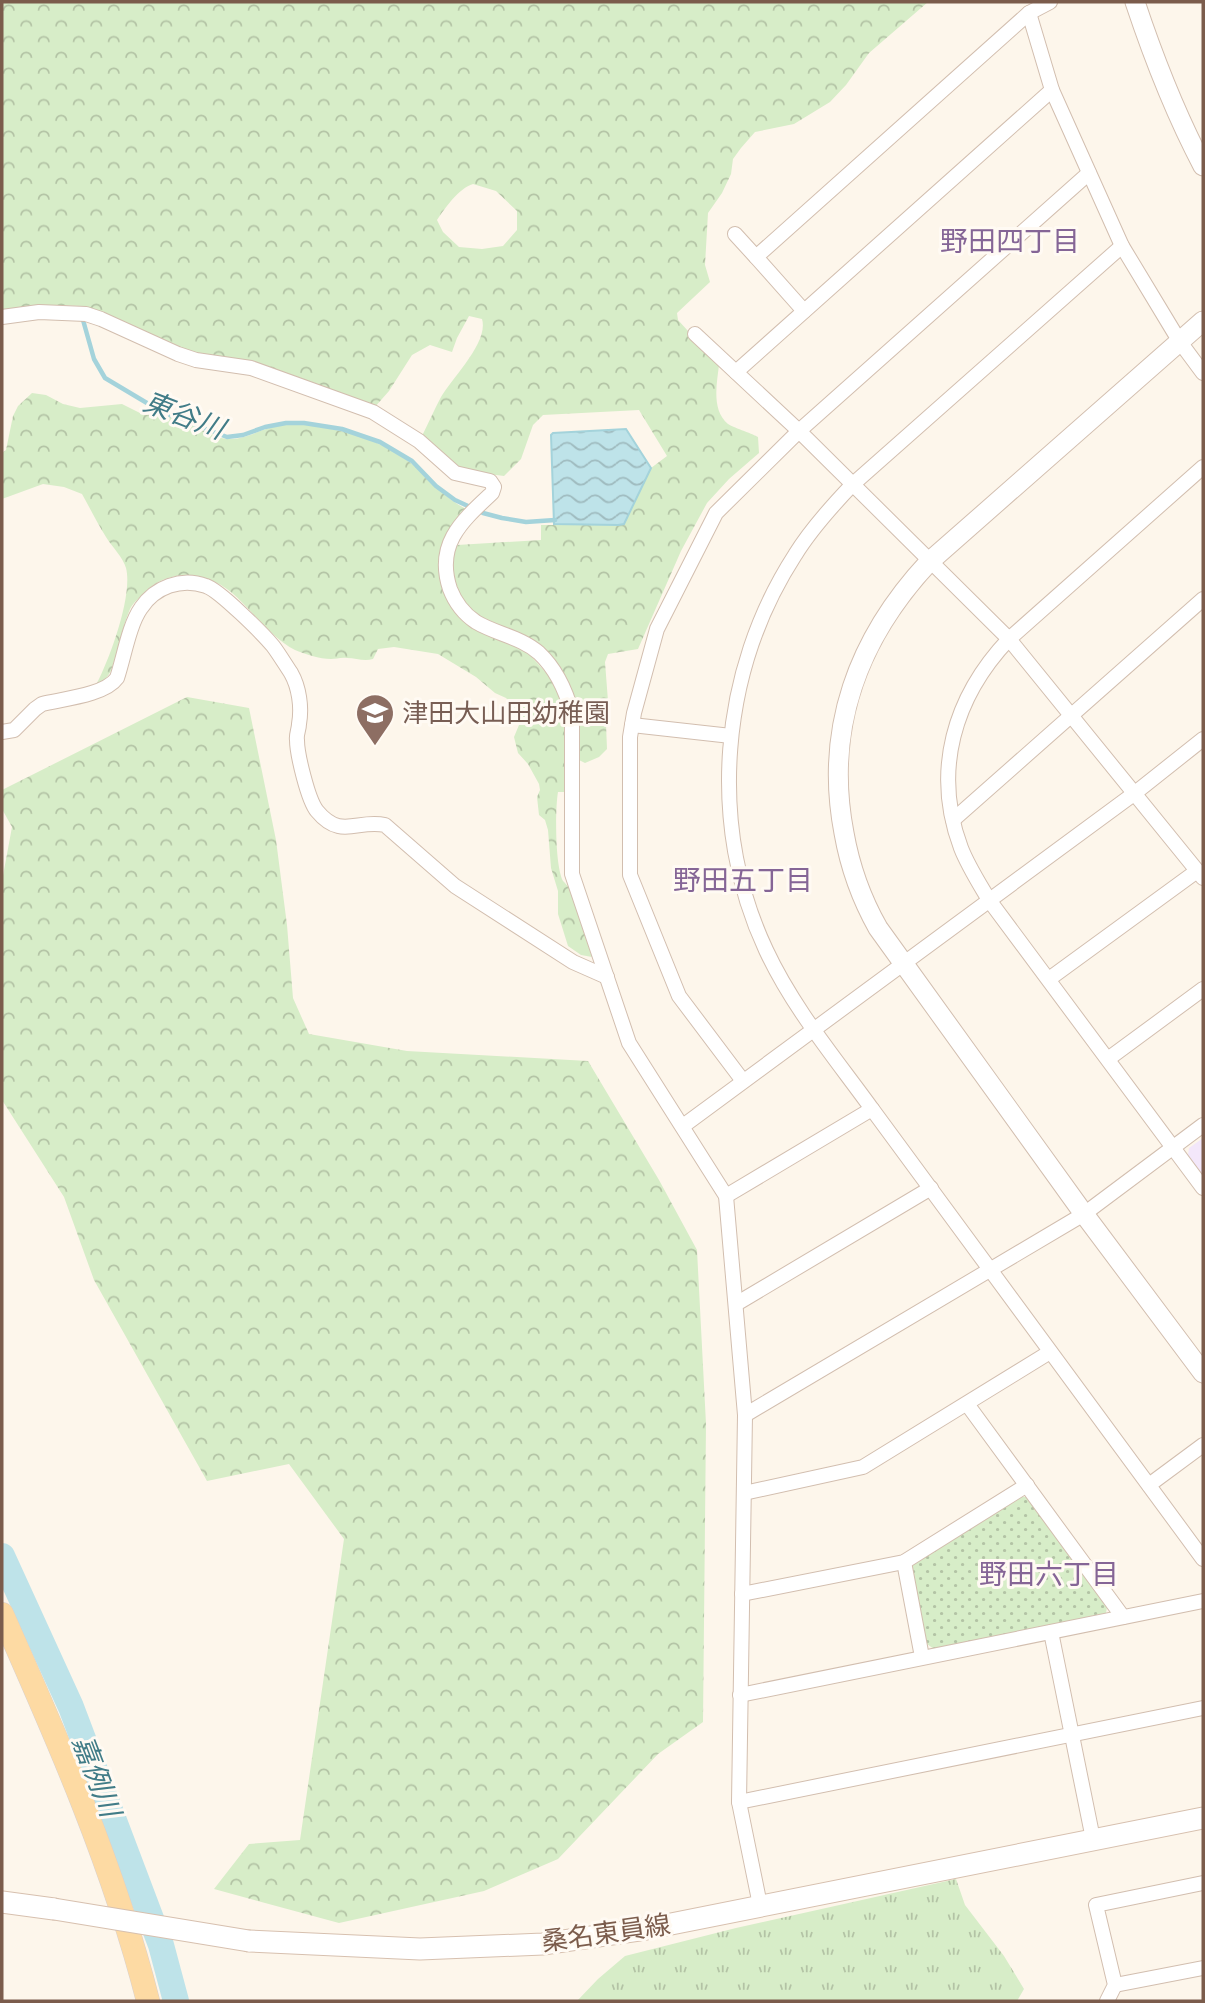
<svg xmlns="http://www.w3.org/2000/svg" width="1205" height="2003" font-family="Figtree,'Noto Sans JP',sans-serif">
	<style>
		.education { fill: #f3e7fa }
		.grass { fill: url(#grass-tufts) }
		.forest { fill: url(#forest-crowns); fill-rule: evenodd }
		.park { fill: url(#park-dots) }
		.water { fill: url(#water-waves); stroke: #a4d3db; stroke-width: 2 }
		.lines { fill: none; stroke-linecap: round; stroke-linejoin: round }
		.stream { stroke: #a4d3db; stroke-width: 4.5 }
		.river { stroke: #bee3e9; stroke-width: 26 }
		.minor-casing { stroke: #d2beaf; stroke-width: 16 }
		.tertiary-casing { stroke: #d2beaf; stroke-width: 21 }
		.secondary-casing { stroke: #d7c0af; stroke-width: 23 }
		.primary-casing { stroke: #dad1cd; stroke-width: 24 }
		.minor { stroke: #fff; stroke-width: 14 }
		.tertiary { stroke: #fff; stroke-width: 19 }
		.secondary { stroke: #fff; stroke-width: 21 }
		.primary { stroke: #fddaa3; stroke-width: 23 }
		.secondary-bridge-casing { stroke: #d7c0af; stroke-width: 23; stroke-linecap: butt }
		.secondary-bridge { stroke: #fff; stroke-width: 21 }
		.labels { text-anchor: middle; stroke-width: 6; stroke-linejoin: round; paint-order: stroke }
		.education-label { font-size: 26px; fill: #785e54; stroke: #fffaf3; text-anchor: start }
		.street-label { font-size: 26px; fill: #7b5c4c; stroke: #fffaf3 }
		.neighbourhood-label { font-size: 28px; fill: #856596; stroke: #fffaf3 }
		.water-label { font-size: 28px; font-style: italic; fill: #417c87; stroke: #fffaf3 }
	</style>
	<defs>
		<pattern id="grass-tufts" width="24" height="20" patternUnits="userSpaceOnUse" patternTransform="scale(1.75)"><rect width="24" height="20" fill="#d7edc8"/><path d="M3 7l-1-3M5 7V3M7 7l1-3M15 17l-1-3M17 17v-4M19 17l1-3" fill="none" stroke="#b3c3a5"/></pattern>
		<pattern id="forest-crowns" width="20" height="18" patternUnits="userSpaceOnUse" patternTransform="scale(1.75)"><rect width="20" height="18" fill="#d7edc8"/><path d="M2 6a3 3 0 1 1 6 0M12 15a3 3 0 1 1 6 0" fill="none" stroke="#b3c3a5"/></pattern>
		<pattern id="park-dots" width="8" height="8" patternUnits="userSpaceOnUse" patternTransform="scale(1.75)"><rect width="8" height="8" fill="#d7edc8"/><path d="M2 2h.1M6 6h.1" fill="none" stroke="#b3c3a5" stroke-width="1.8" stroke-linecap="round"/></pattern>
		<pattern id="water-waves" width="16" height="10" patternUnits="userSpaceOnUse" patternTransform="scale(1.75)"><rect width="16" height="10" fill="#bee3e9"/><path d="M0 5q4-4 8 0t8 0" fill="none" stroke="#9fbbbf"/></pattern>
	</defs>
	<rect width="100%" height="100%" fill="#fdf6eb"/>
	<!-- education -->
	<path class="education" d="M1203 1138V1176L1188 1155 1189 1148Z"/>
	<!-- grass -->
	<path class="grass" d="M956 1879 965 1905 1004 1956 1024 1989 1017 2001H577L598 1979 625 1956 736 1928Z"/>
	<!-- forest -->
	<g class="forest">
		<path d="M2 2H928L869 53 846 85 830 102 794 124 755 132 741 148 733 159 731 174 722 193 708 213 705 265 710 282 677 313 678 320 719 365C717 383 711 410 728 424 732 427 751 433 758 437L759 453 729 479 707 503 681 551 638 649 608 654 605 662 609 714 606 724 607 749 599 757 585 763 579 760 577 712 522 635 473 613 457 591 452 576 451 560 457 545 541 540V525H617L623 523 651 468 667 456 639 410 543 415 533 425 521 459 504 476C490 473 473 476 460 471 447 466 431 447 421 438 428 424 434 410 441 397 452 378 489 342 482 319L469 316 457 338 452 352 430 345 412 355 389 391 374 408 194 356 84 310 82 306 54 305 2 310ZM473 184 496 191 517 211V230L503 246 482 249 459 247 443 232 437 220C445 208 459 188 473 184Z"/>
		<path d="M32 393 46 395 63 404 80 408 122 404 144 415 165 414 221 438C243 442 253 432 273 427 283 424 295 424 306 425 342 429 383 440 412 464 431 479 444 498 466 509L441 579 444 592 449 602 529 654 549 676 562 702 566 726 565 792H558C555 810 555 866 563 881 563 881 570 888 570 889L592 957 581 955 568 946 558 914V891L551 868 548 830 545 820 539 815 537 797 540 790 539 784 528 764 518 753 514 737 519 725V716L514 706 506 698 495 693 476 677 438 654 394 647 378 649 373 659C364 662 356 658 347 658 341 657 336 659 331 659 320 659 304 654 295 650 271 638 251 609 231 592 205 571 168 568 144 593 139 598 133 603 130 609 122 628 118 651 111 671L105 680 97 683C110 658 133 595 126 568 123 557 112 547 106 537 97 523 90 508 82 494L64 487 43 484 2 499V453L6 450 13 416 18 406Z"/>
		<path d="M187 697 249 708 276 840 287 925 293 998 309 1034 407 1051 588 1061 659 1180 697 1250 706 1424 703 1722 658 1754 558 1859 484 1891 339 1923 214 1889 249 1844 300 1840 344 1539 289 1464 207 1481 94 1280 64 1197 2 1100V881L12 827 2 809V790Z"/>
	</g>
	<!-- park -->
	<path class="park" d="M1022 1497H1028L1107 1607 1106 1613 934 1649 927 1644 912 1569 914 1562Z"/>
	<!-- water -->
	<path class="water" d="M626 429 651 468 624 524 618 525 554 524 551 435 553 433Z"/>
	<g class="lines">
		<!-- stream -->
		<path class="stream" d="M83 320 94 359 105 378 162 412 227 437 243 435 265 427 286 423H304L342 429 380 442 412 461 436 486 455 500 483 513 502 518 526 522 555 520"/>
		<!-- river -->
		<path class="river" d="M2 1556 71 1707 161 1945 176 2001"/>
		<defs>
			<g id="minor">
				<path d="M1029 13 1052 90 1122 246 1180 342 1203 373"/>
				<path d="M735 234 756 257"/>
				<path d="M804 311 756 257 1029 13 1050 2"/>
				<path d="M2 317 39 312 86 314 101 319 178 354 196 360 251 368 373 412 419 441 455 473 490 481 494 487 492 493C462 521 435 544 450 589 455 602 464 614 476 622 496 634 521 637 539 653 556 669 566 691 572 713V874L629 1043 726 1196 745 1415 739 1802 760 1905"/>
				<path d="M695 334 799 431 1009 639 1203 878"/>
				<path d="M736 372 1052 90"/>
				<path d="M1203 467 1009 639C954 697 932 771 961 848 968 866 979 883 989 900L1203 1188"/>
				<path d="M632 725 731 736"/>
				<path d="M2 732 14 730 35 709 42 704C63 699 105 695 117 678 124 657 129 625 141 608 155 587 181 577 206 586 219 590 263 634 273 646 279 654 285 664 291 673 299 687 302 707 299 724 299 729 296 735 297 740 297 754 308 800 317 811 341 840 357 819 385 825L455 886 573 962 607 977"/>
				<path d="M953 820 1203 599"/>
				<path d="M1049 979 1197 871"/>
				<path d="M1108 1059 1203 989"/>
				<path d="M743 1081 679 996 630 875V737L634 713 657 629 716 513 799 431 1089 173"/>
				<path d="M872 1109C835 1058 793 1008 766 950 707 824 720 671 795 555 811 529 831 507 852 485L1122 246"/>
				<path d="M683 1126 1135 793 1203 739"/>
				<path d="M726 1196 872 1109 1203 1559"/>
				<path d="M736 1304 931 1188"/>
				<path d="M967 1404 1123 1617"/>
				<path d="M745 1415 1084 1214 1203 1125"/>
				<path d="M1149 1485 1203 1445"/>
				<path d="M744 1493 863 1467 1050 1352"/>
				<path d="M904 1562 922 1657"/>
				<path d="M742 1594 904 1562 1027 1485"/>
				<path d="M1051 1632 1093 1839"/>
				<path d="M740 1695 1203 1601"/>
				<path d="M739 1802 1203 1708"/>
				<path d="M1115 1985 1203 1968"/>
				<path d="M1107 2001 1115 1985 1096 1905 1203 1883"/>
			</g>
			<g id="tertiary">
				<path d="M1135 2C1154 59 1175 113 1203 166"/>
				<path d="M1203 321 929 562C858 638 824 729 844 833 850 867 861 898 878 928L1084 1214 1203 1373"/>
			</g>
			<g id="secondary">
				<path d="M2 1902 54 1909"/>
				<path d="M249 1941 420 1949 543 1944 646 1929 1203 1818"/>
			</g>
			<path id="primary" d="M2 1614C58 1740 114 1867 148 2001"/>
		</defs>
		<!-- minor casing -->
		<use href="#minor" class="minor-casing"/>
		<!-- tertiary casing -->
		<use href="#tertiary" class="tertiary-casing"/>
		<!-- secondary casing -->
		<use href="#secondary" class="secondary-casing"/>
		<!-- primary casing -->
		<use href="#primary" class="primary-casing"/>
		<!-- minor -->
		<use href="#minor" class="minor"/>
		<!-- tertiary -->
		<use href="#tertiary" class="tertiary"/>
		<!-- secondary -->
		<use href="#secondary" class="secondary"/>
		<!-- primary -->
		<use href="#primary" class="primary"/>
		<defs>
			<path id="secondary-bridge" d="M54 1909 249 1941"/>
		</defs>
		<!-- secondary-bridge casing -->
		<use href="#secondary-bridge" class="secondary-bridge-casing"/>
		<!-- secondary-bridge -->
		<use href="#secondary-bridge" class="secondary-bridge"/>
	</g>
	<!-- icons -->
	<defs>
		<symbol id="school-pin" viewBox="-11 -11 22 30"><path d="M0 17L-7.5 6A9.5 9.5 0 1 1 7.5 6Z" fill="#8d6e63" stroke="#fffaf3"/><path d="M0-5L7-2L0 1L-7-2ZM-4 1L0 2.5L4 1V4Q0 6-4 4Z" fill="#fff"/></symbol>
	</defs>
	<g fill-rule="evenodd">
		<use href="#school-pin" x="353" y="691" width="44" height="60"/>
	</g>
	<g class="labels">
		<!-- education labels -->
		<g class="education-label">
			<text x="402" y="722">津田大山田幼稚園</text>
		</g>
		<!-- street labels -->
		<g class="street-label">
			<text transform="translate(606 1933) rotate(-8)" y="9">桑名東員線</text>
		</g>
		<!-- neighbourhood labels -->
		<g class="neighbourhood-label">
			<text x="1010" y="251">野田四丁目</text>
			<text x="743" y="890">野田五丁目</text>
			<text x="1049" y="1584">野田六丁目</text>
		</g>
		<!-- water labels -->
		<g class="water-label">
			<text transform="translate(184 415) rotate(21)" y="10">東谷川</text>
			<text transform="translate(97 1776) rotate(69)" y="10">嘉例川</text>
		</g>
	</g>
	<!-- border -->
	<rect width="1205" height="2003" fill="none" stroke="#7b5c4c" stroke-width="7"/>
</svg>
